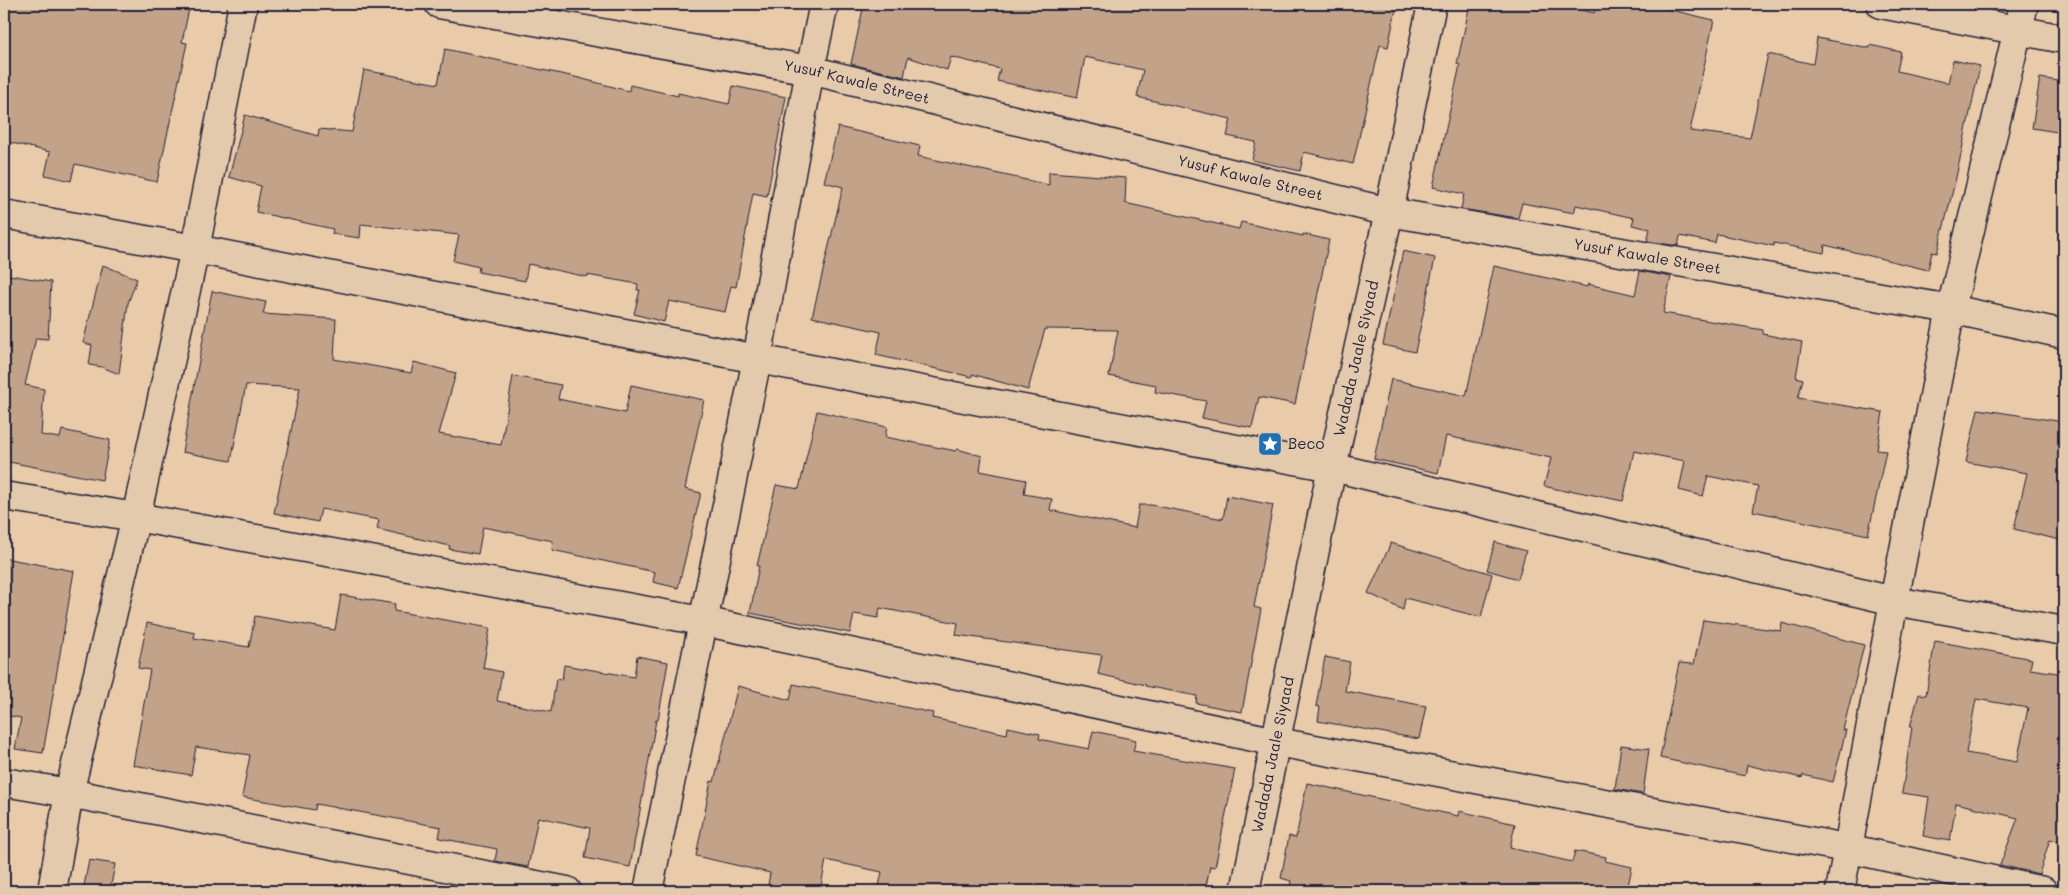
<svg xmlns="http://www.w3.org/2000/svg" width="2068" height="895" font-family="Mali,sans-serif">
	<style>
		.building { fill: #c2a38a; stroke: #22223b; fill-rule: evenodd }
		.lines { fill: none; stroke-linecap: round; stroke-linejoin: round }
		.street-casing { stroke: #22223b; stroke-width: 31 }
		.secondary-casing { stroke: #22223b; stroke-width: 31 }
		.street { stroke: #e4caac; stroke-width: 28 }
		.secondary { stroke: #e4caac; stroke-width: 28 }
		.labels { text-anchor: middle; stroke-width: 4; stroke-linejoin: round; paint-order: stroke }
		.street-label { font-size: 15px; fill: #22223b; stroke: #e4caac }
		.poi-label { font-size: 15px; fill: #22223b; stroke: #e4caac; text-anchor: start }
	</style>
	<rect width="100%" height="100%" fill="#e9cba9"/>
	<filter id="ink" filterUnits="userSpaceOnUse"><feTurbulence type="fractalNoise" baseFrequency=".02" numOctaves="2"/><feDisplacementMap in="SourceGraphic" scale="10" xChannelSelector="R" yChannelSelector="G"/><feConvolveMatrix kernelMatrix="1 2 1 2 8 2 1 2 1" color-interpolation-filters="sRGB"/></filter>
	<g filter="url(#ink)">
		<!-- building -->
		<g class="building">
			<path d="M4 4H190L182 42 187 43 157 182 75 164 71 181 45 175 50 152 4 141Z"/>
			<path d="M864 4H1397L1388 47 1380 45 1353 164 1304 152 1300 171 1252 160 1256 142 1227 136 1231 119 1137 97 1143 70 1085 57 1077 98 997 81 1000 69 951 57 947 70 908 57 904 77 851 64Z"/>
			<path d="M1470 4H1558L1594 13 1596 4H1645L1714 20 1690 131 1750 138 1768 54 1813 64 1817 38 1870 48V45L1901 52 1897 71 1948 83 1953 60 1980 66 1955 182 1937 253 1932 252 1928 270 1825 245 1824 253 1774 243V246L1717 234 1715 243 1680 236 1678 246 1647 241 1650 229 1632 225 1634 218 1576 205 1574 213 1522 203 1518 218 1461 209 1464 194 1433 187 1460 65 1457 64Z"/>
			<path d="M445 49 575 77 629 91 630 85 678 96V93L729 104 733 86 786 97 767 196 753 193 736 287 731 286 725 312 669 301 664 322 634 314 640 290H637L638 284 587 275V277L528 264 525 281 478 272 479 267 453 261 459 235 361 224 360 238 332 234 333 229 256 212 261 186 229 177 245 115 318 136 319 129 352 132 364 70 438 84Z"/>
			<path d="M2040 78 2064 82V133L2032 128Z"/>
			<path d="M838 127 920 146 918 156 1049 185V172L1126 178 1125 203 1239 229 1241 222 1303 236V234L1329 240 1295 404 1259 397 1252 428 1202 418 1206 401 1155 392 1156 385 1109 376 1118 330 1045 329 1028 390 972 374V377L876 355 881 332 812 317 843 187 824 182Z"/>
			<path d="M1403 251 1435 258 1415 352 1383 345Z"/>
			<path d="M103 265 137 279 128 303 119 374 102 367 89 365 92 345 83 343Z"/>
			<path d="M1494 266 1587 287 1588 284 1635 295 1640 271 1671 277 1663 313 1763 330V334L1802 342 1796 377 1803 379 1798 398 1883 412 1877 450 1886 451 1868 535 1753 511 1758 486 1708 476 1703 496 1679 490 1685 461 1634 451 1623 501 1569 490V492L1544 486 1551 458 1446 436 1438 473 1374 459 1391 379 1466 396Z"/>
			<path d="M4 274 51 282 48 339 36 338 25 385 44 389 41 435 60 438 62 430 110 440 102 480 4 461Z"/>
			<path d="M212 291 266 302 263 314 336 319 334 359 411 373 414 362 456 373 439 434 501 445 513 376 561 385 558 399 625 413 631 385 704 400 685 489 701 493 678 588 653 582 655 572 552 550 553 541 483 527 478 554 449 549 450 546 377 529 379 520 321 509 318 522 274 513 300 388 246 385 231 461 182 452Z"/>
			<path d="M1978 409 2064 422V541L2014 529 2027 473 1966 462Z"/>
			<path d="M817 411 887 427 885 437 956 451 957 449 982 456 980 471 1026 480 1024 494 1052 499 1050 510 1135 528 1139 505H1151L1223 519 1227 496 1273 505 1254 607 1261 609 1242 712 1196 703 1197 696 1145 686 1146 685 1098 674 1102 655 956 635 958 623 880 608 878 618 854 614 850 633 750 613 759 566H757L776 485 799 489Z"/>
			<path d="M1495 542 1526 551 1518 579 1487 570Z"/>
			<path d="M1391 543 1492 574 1481 617 1405 598 1403 610 1368 593Z"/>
			<path d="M4 558 74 571 43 753 15 749 21 718 4 715Z"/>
			<path d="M341 595 395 604 394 611 490 628 483 668 502 672 497 701 551 712 556 679 562 680 564 665 634 677 637 656 668 662 658 720H656L630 867 585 858 590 828 538 817 528 867 495 861 497 849 439 838 441 827 316 804 315 810 242 797 250 755 196 747 191 775 133 765 150 670 138 668 147 623 195 633 194 638 249 647 255 616 335 630Z"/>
			<path d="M1703 620 1781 631 1782 623 1864 645 1843 730H1846L1833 782 1803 775 1802 778 1747 765 1745 776 1660 758 1679 663 1694 664Z"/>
			<path d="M1935 641 2032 659 2030 669 2064 674V843L2050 839 2039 874 2000 865 2018 818 1956 803 1950 841 1923 836 1929 797 1902 793 1912 727H1910L1919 694 1926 695ZM1976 699 2028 708 2017 762 1966 753Z"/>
			<path d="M1325 657 1350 662 1345 691 1426 706 1419 739 1318 721 1320 707 1316 706Z"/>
			<path d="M793 684 933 713 932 718 1007 734 1008 727 1040 734 1039 739 1089 749 1093 731 1136 740 1133 751 1235 769 1215 867 1210 866 1205 891H878L882 872 826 860 820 891H767L770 873 696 856 711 781 714 782 738 686 790 700Z"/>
			<path d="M1621 745 1649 749 1643 794 1615 789Z"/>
			<path d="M1307 783 1458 816 1459 811 1515 824 1510 848 1572 862 1575 851 1606 857 1605 861 1632 867 1627 891H1289L1291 881 1281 878 1289 836 1296 838Z"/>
			<path d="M89 860 115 864 110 891H83Z"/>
		</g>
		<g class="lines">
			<defs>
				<g id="street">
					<path id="s1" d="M439 4 810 70 1389 212 1951 309 2064 334"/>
					<path d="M1881 4 2064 39"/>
					<path d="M4 214 195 249 757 359 1332 467 1894 601 2064 631"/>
					<path d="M4 496 136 517 702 621 1277 742 1846 848 2043 891"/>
					<path d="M4 782 69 793 567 891"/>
					<path d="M52 891 69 793 136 517 195 249 243 4"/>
					<path d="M648 891 757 359 810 70 824 4"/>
					<path d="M1840 891 1894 601 1951 309 2024 4"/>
				</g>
				<g id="secondary">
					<path id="s2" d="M1245 891 1332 467 1389 212 1432 4"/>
				</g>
			</defs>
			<!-- street casing -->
			<use href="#street" class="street-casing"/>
			<!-- secondary casing -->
			<use href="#secondary" class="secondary-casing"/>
			<!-- street -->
			<use href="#street" class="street"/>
			<!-- secondary -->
			<use href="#secondary" class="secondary"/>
		</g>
	</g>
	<!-- icons -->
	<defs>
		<symbol id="sight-square" viewBox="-11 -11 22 22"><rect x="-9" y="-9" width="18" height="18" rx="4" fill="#1f6fb2" stroke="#e4caac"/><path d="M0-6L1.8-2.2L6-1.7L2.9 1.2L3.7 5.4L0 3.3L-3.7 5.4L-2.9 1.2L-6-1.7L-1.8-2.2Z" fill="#fff"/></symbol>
	</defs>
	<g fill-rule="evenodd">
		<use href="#sight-square" x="1256" y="430" width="28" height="28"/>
	</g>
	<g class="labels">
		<!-- street labels -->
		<g class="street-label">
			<text dy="5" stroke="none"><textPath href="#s1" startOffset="425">Yusuf Kawale Street</textPath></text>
			<text dy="5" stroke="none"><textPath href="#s1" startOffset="830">Yusuf Kawale Street</textPath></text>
			<text dy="5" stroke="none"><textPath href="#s1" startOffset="1235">Yusuf Kawale Street</textPath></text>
			<text dy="5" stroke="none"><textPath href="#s2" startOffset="544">Wadada Jaale Siyaad</textPath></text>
			<text dy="5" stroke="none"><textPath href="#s2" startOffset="139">Wadada Jaale Siyaad</textPath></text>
		</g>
		<!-- poi labels -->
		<g class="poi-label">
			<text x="1288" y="449">Beco</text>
		</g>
	</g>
	<!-- margin -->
	<rect width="2068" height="895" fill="none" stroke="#e4caac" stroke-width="20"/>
	<rect x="10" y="10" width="2048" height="875" fill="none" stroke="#22223b" stroke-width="2" filter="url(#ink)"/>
</svg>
